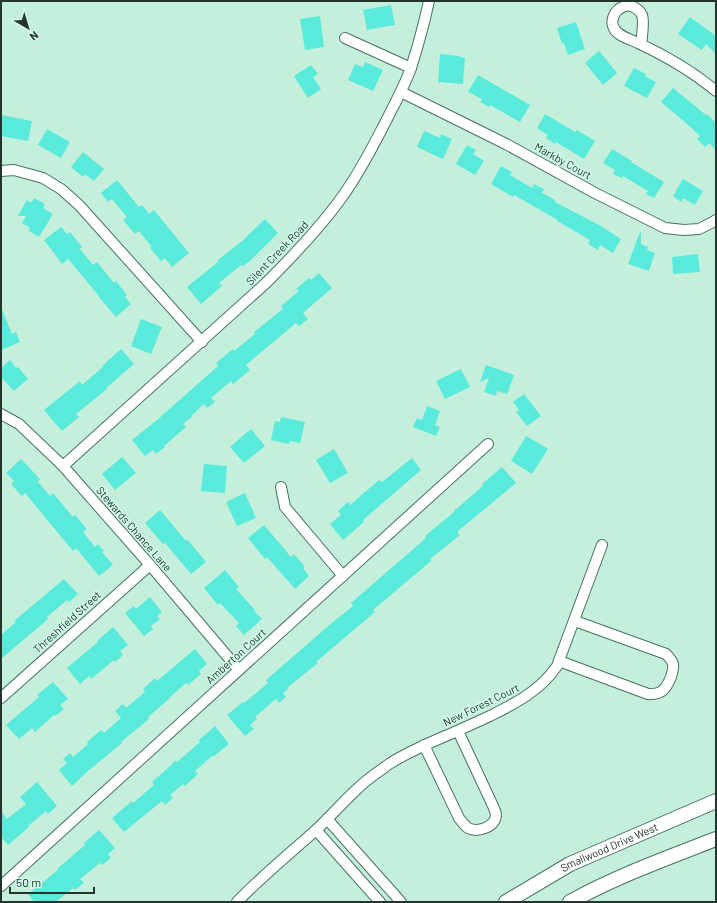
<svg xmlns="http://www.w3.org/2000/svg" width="717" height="903" font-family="Barlow,sans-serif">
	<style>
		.building { fill: #59eadb }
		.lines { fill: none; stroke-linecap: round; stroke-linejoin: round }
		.street-casing { stroke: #497160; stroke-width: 12 }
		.secondary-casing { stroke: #497160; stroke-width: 16 }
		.street { stroke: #fff; stroke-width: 10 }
		.secondary { stroke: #fff; stroke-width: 14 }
		.labels { text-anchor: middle; stroke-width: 3; stroke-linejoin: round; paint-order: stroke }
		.street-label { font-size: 11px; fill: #24352d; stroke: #d1fde9 }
	</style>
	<rect width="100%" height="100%" fill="#c4f0db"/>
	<!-- building -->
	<g class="building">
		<path d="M391 5 395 25 367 30 363 10Z"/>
		<path d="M320 16 324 47 305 50 300 19Z"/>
		<path d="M690 17 716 36V54L706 44 702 50 678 34Z"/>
		<path d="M576 22 585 49 568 55 564 43 562 44 557 28Z"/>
		<path d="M599 51 617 73 603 85 585 63Z"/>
		<path d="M440 54 460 56V57L465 58 463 84 438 82Z"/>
		<path d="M365 62 383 70 373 91 348 80 355 64 363 67Z"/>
		<path d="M311 65 318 74 313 77 321 89 308 98 294 76Z"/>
		<path d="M634 68 646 74 645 76 656 82 647 98 624 86Z"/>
		<path d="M478 75 530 105 520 122 490 105 489 107 480 102 482 99 468 92Z"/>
		<path d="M673 88 706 115 707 114 716 123V150L709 143 705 147 697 139 700 136 686 123 661 102Z"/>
		<path d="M545 114 575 132 577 130 595 141 584 159 556 142 555 144 546 138 548 135 537 128Z"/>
		<path d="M1 115 32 121 28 141 1 136Z"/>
		<path d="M47 129 70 142 61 158 38 145Z"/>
		<path d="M424 131 440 138 441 134 452 139 443 159 417 147Z"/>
		<path d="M467 145 476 150 473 154 484 161 475 175 456 164Z"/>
		<path d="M612 149 632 161 631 162 664 182 654 198 646 194 648 191 623 176 622 178 613 174 615 170 603 163Z"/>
		<path d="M83 152 104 169 94 181 85 174 83 177 71 167Z"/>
		<path d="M501 166 512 172 510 175 532 188 534 184 544 189 542 193 555 200V202L599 225 621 239 613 253 600 245 598 250 588 244 590 240 557 221 558 220 514 195 513 197 491 184Z"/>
		<path d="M683 179 703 191 695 205 683 198 681 202 673 196Z"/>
		<path d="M117 180 139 207 142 205 149 214 154 210 189 253 172 267 165 258 161 261 150 248 151 246 139 231 135 234 123 220 127 217 112 199 108 202 101 193Z"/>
		<path d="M34 198 45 204 43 208 53 214 39 237 29 231 30 228 22 223 26 216H18L27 200 31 203Z"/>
		<path d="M265 219 278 233 251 260 243 266 241 265 219 283 222 286 201 304 187 287 218 262 217 261 242 241Z"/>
		<path d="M61 227 67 234 70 232 82 247 80 249 93 265 97 262 114 283 116 281 127 295 125 297 131 304 116 317 98 296H99L68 259 62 264 44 240Z"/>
		<path d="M640 232 641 233V244L648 247 647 250 655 253 649 271 628 264Z"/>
		<path d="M698 254 700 272 673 274 672 257Z"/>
		<path d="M319 273 332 288 303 313 308 319 299 326 296 323 246 365 250 370 233 384 231 381 211 398 215 402 207 408 204 404 191 416 192 417 183 424 186 427 164 446 165 447 156 454 153 450 145 456 132 440 157 420 218 366 216 363 233 349 234 351 255 334 254 332 283 309 281 306 299 291 296 289 309 278 311 280Z"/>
		<path d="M1 307 12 334 16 332 20 342 1 350Z"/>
		<path d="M141 319 162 327 151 354 131 346Z"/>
		<path d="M121 349 134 364 106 388 107 389 76 414 79 417 62 431 44 410 80 381 82 385 103 367 102 366Z"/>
		<path d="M10 360 16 368 18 367 28 379 14 391 1 377V368Z"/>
		<path d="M486 365 514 375 507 394 497 391 496 396 484 392 489 378 480 382Z"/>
		<path d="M461 369 470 387 445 399 436 381Z"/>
		<path d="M524 394 541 416 527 426 516 412 519 410 513 402Z"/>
		<path d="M427 406 440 411 435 425 440 427 436 436 413 427 417 418 422 420Z"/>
		<path d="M281 417 305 422 300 443 290 441 289 444 271 440 275 421 280 422Z"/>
		<path d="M251 429 265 446 244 463 230 447Z"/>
		<path d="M526 436 548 449 532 474 511 461Z"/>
		<path d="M334 449 348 473 330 483 316 460Z"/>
		<path d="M122 457 136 473 115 490 102 474Z"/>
		<path d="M412 458 421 470 363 520 364 522 343 540 330 524 341 515 338 511 348 502 350 505 379 480 382 482Z"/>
		<path d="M21 459 40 479 38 482 50 496 53 493 73 517 75 515 87 529 83 532 95 547 98 544 104 551 102 552 113 565 99 576 76 548 73 551 25 493 22 496 11 484 14 481 6 473Z"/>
		<path d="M204 464 227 466 225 493 201 491Z"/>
		<path d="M502 467 516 483 457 532 460 535 430 559 431 561 373 610 375 612 316 662 318 663 288 687 289 688 283 693 286 697 279 703 276 699 255 717 257 719 250 725 254 729 245 736 227 715 243 702 244 703 268 683 266 680 333 622 353 606 351 603 426 538 425 536 454 512V511L483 486 482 484Z"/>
		<path d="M245 493 256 518 237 526 226 502Z"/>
		<path d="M160 510 186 541 187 539 206 562 191 574 165 543 163 544 145 523Z"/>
		<path d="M264 525 291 557 294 554 305 567 303 568 309 576 295 589 267 557 265 559 248 538Z"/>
		<path d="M225 570 239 587 236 589 255 610 254 611 262 619 244 635 236 626 239 623 220 603 218 605 204 588Z"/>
		<path d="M64 579 78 594 69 602 67 600 47 617 48 619 1 659V635L16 622 14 621Z"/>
		<path d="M150 597 162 612 157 616 160 619 151 626 153 629 144 636 125 613 134 606 136 609Z"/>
		<path d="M113 627 128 645 120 651 123 655 115 662 114 660 91 679 89 676 80 684 67 668 98 642 97 641Z"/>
		<path d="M195 649 207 664 199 671 201 674 188 685 186 683 169 698V699L148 717 149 719 121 742 122 743 88 771 72 786 59 770 67 763 63 759 70 753 73 757 88 744 87 742 101 730 104 733 121 718 115 711 123 704 126 708 145 692 143 689 155 678 157 681Z"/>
		<path d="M53 682 68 699 60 705 64 709 55 716 54 715 35 732 32 728 19 739 6 725 39 697 37 695Z"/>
		<path d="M215 726 229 744 213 757 212 756 195 771 198 774 185 786 183 784 170 795 173 798 165 805 162 801 124 832 112 818 132 801 133 803 154 785 152 782 169 767 176 760 177 762 200 742 199 740Z"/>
		<path d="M37 782 57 806 48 814 46 811 28 826 29 827 8 845 1 837V811L7 819 26 804 20 797Z"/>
		<path d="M99 830 115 848 108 854 111 858 102 865 100 863 80 879 84 883 75 890 73 888 56 902H34L28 894 58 870 57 869 85 845 84 843Z"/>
	</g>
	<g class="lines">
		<defs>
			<g id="street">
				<path d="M345 38 411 68"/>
				<path d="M641 44C642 38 644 20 642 15 640 10 634 7 629 5 626 6 621 7 618 10 614 13 611 21 613 26 616 36 630 39 638 43 666 56 692 71 716 91"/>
				<path d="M401 92 506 144 595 193 665 228 684 230 699 229 713 222 716 220"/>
				<path d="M1 171 14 170 43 178 61 189 79 205 202 342"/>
				<path d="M1 414 19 424 63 466 150 565 239 670"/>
				<path d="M63 466 266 283C293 256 320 228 342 197 359 174 372 148 385 123 394 105 404 87 411 68 418 46 424 24 429 1"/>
				<path d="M281 487 285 507 343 576"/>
				<path d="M559 661 648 694C662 695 666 689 671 677 672 673 674 668 673 664 672 660 669 657 666 654L575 621"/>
				<path d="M1 698 150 565"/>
				<path d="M424 745 459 818C462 822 465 826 468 828 478 833 496 827 496 814 496 813 494 809 494 808L458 731"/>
				<path d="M327 819 401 902"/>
				<path d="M316 830 380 902"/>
				<path d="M1 886 488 444"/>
				<path d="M237 902C261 877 289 854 315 831 329 818 342 803 356 790 366 780 378 772 389 764 411 750 434 741 457 731 468 726 479 721 490 716 516 703 541 690 557 666L602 545"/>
			</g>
			<g id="secondary">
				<path id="s1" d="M506 902 570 864 716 801"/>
				<path d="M570 902C617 876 667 858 716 839"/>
			</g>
		</defs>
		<!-- street casing -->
		<use href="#street" class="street-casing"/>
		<!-- secondary casing -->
		<use href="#secondary" class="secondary-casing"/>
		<!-- street -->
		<use href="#street" class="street"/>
		<!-- secondary -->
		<use href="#secondary" class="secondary"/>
	</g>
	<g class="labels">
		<!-- street labels -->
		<g class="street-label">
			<text transform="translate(563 161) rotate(29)" y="4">Markby Court</text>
			<text transform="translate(277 253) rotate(-46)" y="4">Silent Creek Road</text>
			<text transform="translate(134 529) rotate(49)" y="4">Stewards Chance Lane</text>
			<text transform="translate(67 622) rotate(-42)" y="4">Threshfield Street</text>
			<text transform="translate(236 656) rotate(-42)" y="4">Amberton Court</text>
			<text transform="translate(481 705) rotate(-26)" y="4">New Forest Court</text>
			<text dy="4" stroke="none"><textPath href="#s1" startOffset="117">Smallwood Drive West</textPath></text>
		</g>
	</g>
	<!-- border -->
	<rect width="717" height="903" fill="none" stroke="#24352d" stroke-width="4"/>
	<!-- north arrow -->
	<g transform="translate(28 28) rotate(142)" stroke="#d1fde9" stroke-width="3" paint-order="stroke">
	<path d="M0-3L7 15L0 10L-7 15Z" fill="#24352d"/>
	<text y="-6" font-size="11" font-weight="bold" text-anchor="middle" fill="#24352d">N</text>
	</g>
	<!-- scale -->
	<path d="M10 887v6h84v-6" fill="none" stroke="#24352d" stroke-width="2"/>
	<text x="16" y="887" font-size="12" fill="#24352d" stroke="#d1fde9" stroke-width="3" paint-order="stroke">50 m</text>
</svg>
